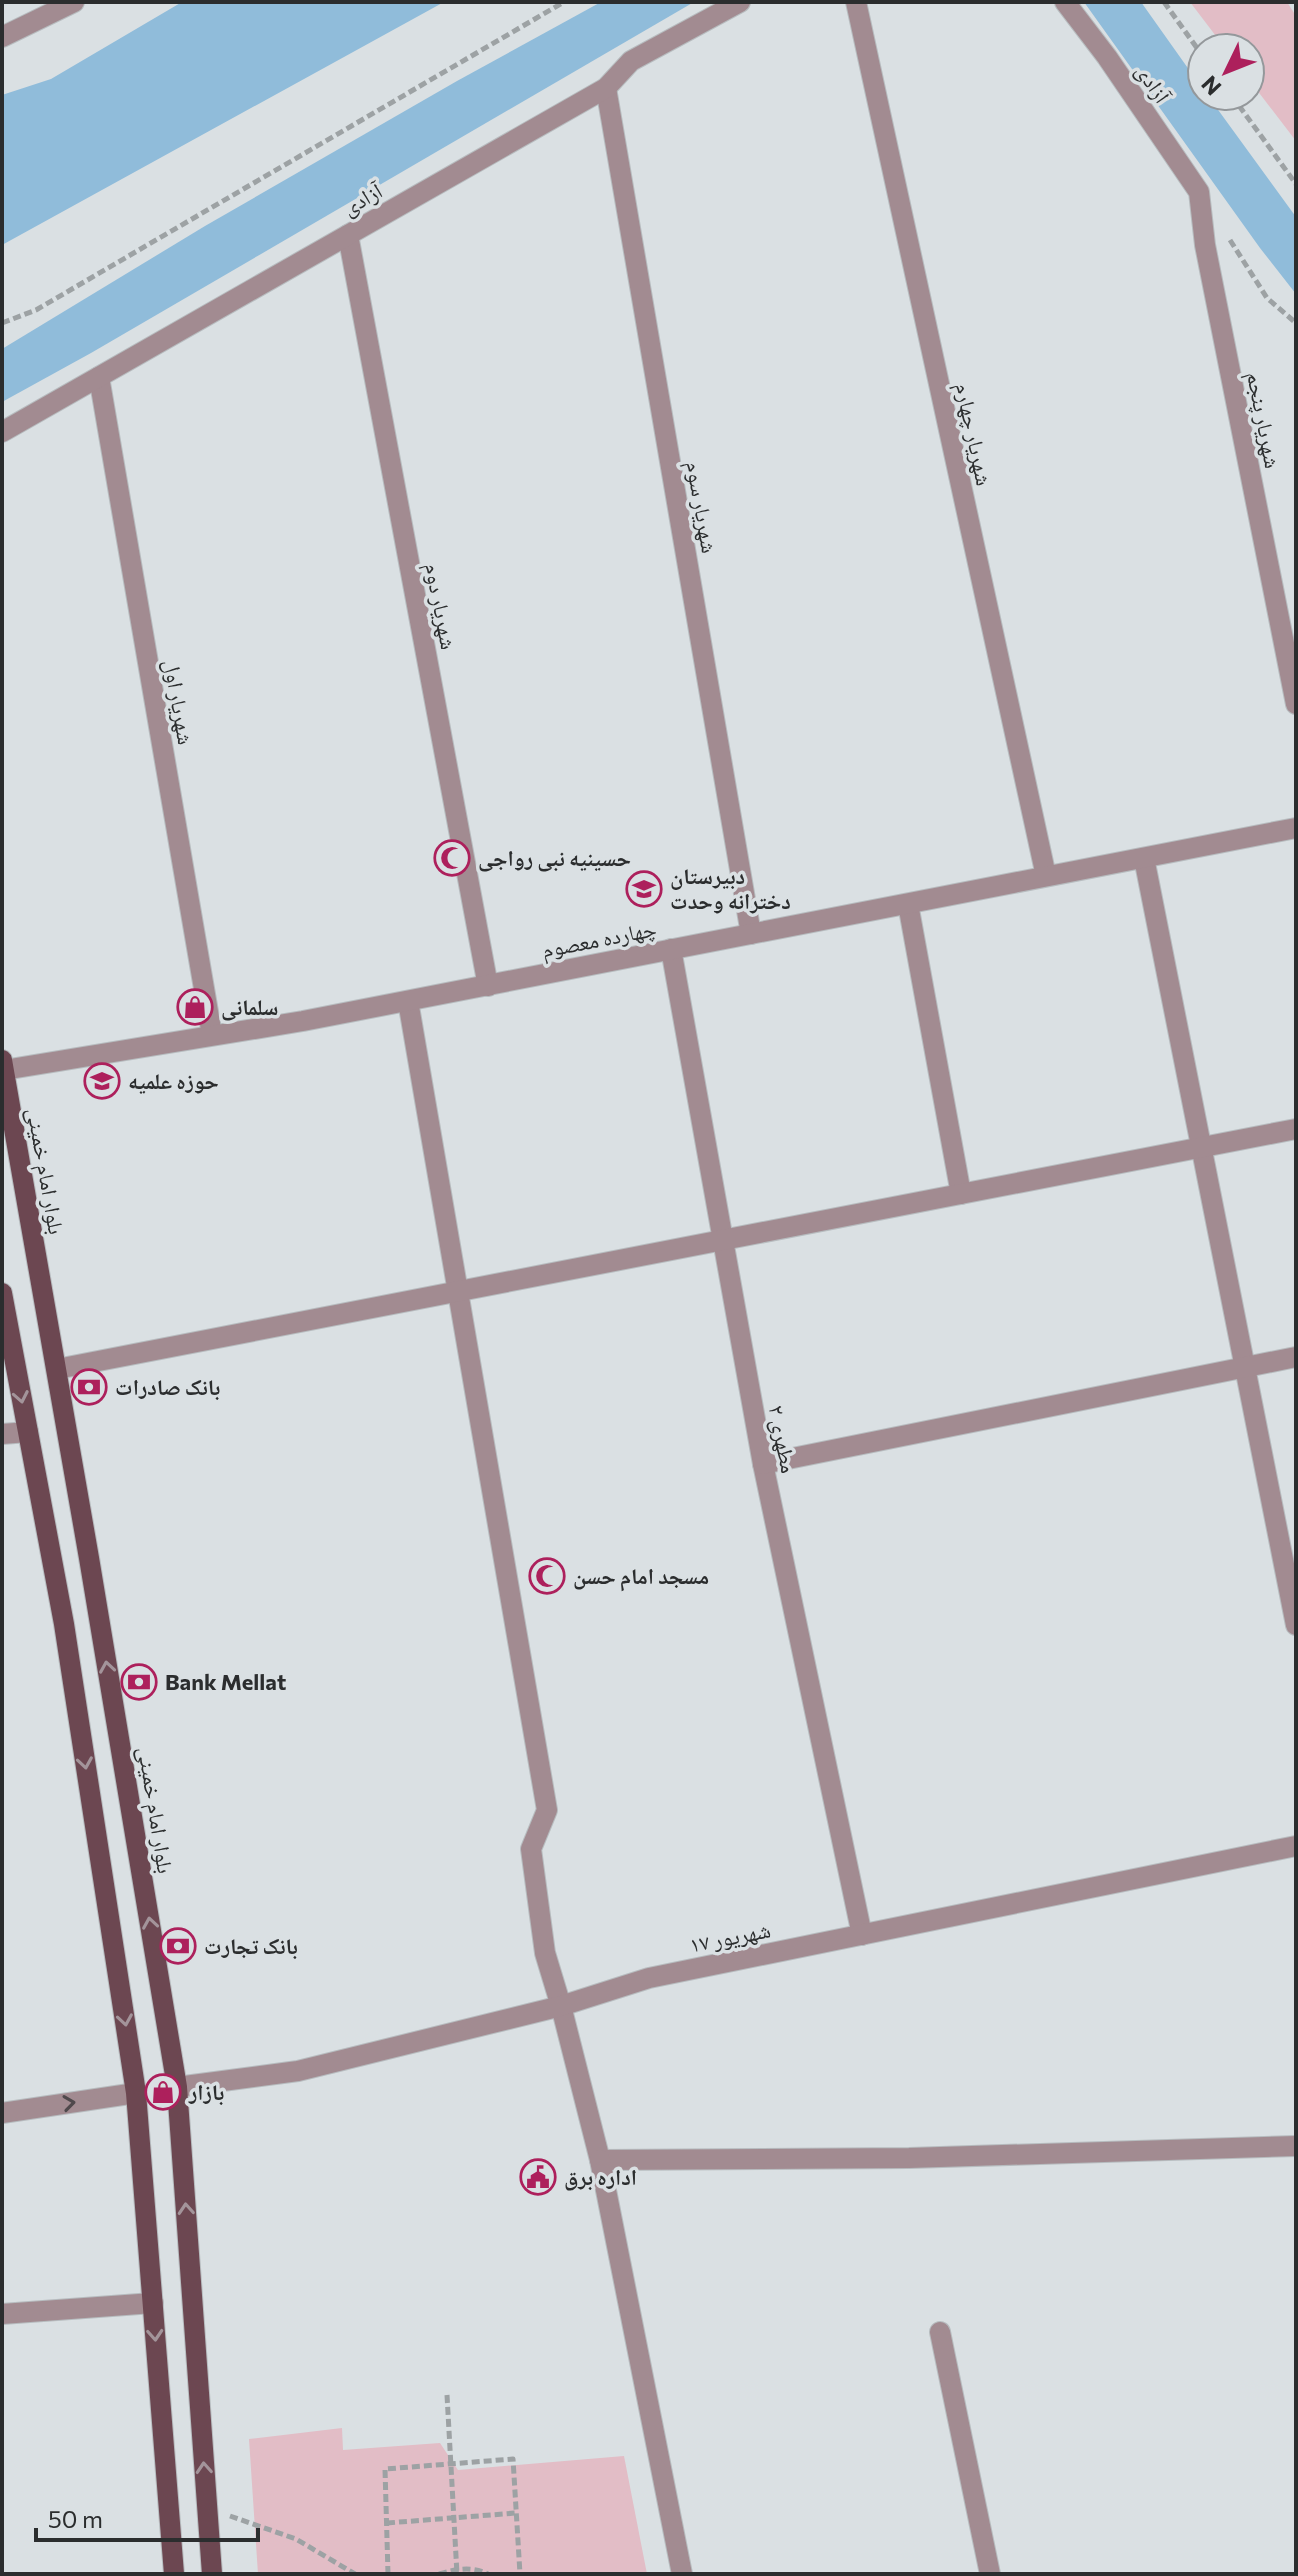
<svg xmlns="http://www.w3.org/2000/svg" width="1298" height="2576" font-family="Commissioner,'Noto Naskh Arabic',sans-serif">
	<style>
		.green { fill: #e2bdc6 }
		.water { fill: #90bcda }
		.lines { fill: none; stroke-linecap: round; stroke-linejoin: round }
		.minor-casing { stroke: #b7bcbf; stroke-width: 22 }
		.major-casing { stroke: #b7bcbf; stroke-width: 22 }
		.path { stroke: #9da2a4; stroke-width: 5; stroke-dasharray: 8 4; stroke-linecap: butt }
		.minor { stroke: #a28b91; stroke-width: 20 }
		.major { stroke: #6c4751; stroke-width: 20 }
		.oneway { stroke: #a3949a }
		.oneway2 { stroke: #4f494c }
		.labels { text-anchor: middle; stroke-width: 7; stroke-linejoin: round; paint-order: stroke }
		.street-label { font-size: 22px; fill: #2b2d2e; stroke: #dae0e3 }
		.poi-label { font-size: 22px; font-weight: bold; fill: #2b2d2e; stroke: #dae0e3; text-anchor: start }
	</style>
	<rect width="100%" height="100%" fill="#dae0e3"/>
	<!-- green -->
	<g class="green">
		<path d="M1190 2H1287L1296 16V141L1250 81V48H1225Z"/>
		<path d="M342 2428 343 2450 440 2443 458 2470 624 2456 647 2574H258L249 2439Z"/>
	</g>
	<!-- water -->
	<g class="water">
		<path d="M182 2H444L2 245V95L51 79Z"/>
		<path d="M601 2H694L91 353 2 402V349L205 226 457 81Z"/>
		<path d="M1084 2H1141L1202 88V96H1208L1296 217V294L1260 248Z"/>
	</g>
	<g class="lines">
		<defs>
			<g id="minor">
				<path d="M856 2 1046 876"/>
				<path d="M1065 2 1107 57 1199 192 1205 245 1296 704"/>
				<path d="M2 37 74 2"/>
				<path d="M606 88 751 934"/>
				<path d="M348 235 488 986"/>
				<path d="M99 377 212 1035"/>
				<path d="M2 432 606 88 631 61 740 2"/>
				<path d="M1144 858 1296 1625"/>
				<path d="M908 904 961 1194"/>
				<path d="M671 949 763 1464 862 1935"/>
				<path d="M408 1001 547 1810 531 1849 545 1953 561 2006 600 2160 909 2158 1296 2146"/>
				<path d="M4 1070 303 1021 1296 828"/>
				<path d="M57 1369 1296 1129"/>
				<path d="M2 1434 28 1432"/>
				<path d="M763 1464 1296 1357"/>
				<path d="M177 2087 298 2071 561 2006 649 1978 1296 1846"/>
				<path d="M2 2113 136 2093"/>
				<path d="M600 2160 682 2574"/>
				<path d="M2 2314 153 2303"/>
				<path d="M940 2332 990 2574"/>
			</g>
			<g id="major">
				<path d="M2 1060 89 1558 177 2087 212 2574"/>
				<path d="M2 1293 64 1624 136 2093 174 2574"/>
			</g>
		</defs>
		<!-- minor casing -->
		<use href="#minor" class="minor-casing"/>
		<!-- major casing -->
		<use href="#major" class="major-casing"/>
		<!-- path -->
		<g class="path">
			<path d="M1164 2 1202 55"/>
			<path d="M1232 96 1296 184"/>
			<path d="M1230 240 1267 298 1296 323"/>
			<path d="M2 323 36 310 564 2"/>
			<path d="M447 2395 457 2574"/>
			<path d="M230 2516 296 2539 355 2574"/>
			<path d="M387 2523 516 2513"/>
			<path d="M388 2574 385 2469 513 2459 520 2574"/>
			<path d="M439 2574C457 2569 471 2566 488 2574"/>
		</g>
		<!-- minor -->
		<use href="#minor" class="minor"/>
		<!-- major -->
		<use href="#major" class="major"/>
	</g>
	<!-- one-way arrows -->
	<defs><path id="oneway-chevron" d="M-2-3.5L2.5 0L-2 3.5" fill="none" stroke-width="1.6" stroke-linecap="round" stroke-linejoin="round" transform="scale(2)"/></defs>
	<g class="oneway">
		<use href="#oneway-chevron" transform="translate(21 1397) rotate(79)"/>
		<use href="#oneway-chevron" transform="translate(107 1667) rotate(-99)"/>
		<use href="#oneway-chevron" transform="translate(85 1763) rotate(81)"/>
		<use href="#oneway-chevron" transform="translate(150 1923) rotate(-99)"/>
		<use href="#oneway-chevron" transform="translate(125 2020) rotate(81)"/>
		<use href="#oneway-chevron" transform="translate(186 2209) rotate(-94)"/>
		<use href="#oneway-chevron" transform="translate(155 2335) rotate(86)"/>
		<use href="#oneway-chevron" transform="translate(204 2468) rotate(-94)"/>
	</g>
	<use class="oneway2" href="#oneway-chevron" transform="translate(69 2103) rotate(-8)"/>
	<!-- icons -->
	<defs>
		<symbol id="mosque-ring" viewBox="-11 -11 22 22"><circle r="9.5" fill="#dae0e3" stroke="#ad205c" stroke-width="1.5"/><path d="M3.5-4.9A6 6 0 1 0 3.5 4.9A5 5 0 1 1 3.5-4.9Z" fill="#ad205c"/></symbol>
		<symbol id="school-ring" viewBox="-11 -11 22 22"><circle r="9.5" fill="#dae0e3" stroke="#ad205c" stroke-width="1.5"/><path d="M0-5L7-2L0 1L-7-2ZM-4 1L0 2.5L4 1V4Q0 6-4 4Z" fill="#ad205c"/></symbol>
		<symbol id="shop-ring" viewBox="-11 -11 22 22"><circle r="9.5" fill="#dae0e3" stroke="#ad205c" stroke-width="1.5"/><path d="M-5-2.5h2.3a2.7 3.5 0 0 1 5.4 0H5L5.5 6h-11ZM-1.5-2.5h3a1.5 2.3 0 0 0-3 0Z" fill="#ad205c"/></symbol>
		<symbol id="university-ring" viewBox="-11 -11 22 22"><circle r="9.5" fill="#dae0e3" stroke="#ad205c" stroke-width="1.5"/><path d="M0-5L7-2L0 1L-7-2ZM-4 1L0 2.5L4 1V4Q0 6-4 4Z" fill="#ad205c"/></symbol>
		<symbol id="bank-ring" viewBox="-11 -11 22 22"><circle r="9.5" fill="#dae0e3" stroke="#ad205c" stroke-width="1.5"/><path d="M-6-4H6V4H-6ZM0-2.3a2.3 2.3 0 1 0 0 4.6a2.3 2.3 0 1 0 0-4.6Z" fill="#ad205c"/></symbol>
		<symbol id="civic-ring" viewBox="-11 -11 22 22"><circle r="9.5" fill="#dae0e3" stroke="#ad205c" stroke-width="1.5"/><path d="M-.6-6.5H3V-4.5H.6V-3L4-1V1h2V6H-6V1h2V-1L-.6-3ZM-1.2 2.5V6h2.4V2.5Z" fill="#ad205c"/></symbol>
	</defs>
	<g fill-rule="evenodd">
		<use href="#mosque-ring" x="432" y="838" width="40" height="40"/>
		<use href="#school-ring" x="624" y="869" width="40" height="40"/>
		<use href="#shop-ring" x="175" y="987" width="40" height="40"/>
		<use href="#university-ring" x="82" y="1061" width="40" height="40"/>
		<use href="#bank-ring" x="69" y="1367" width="40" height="40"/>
		<use href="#mosque-ring" x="527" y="1556" width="40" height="40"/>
		<use href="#bank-ring" x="119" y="1662" width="40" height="40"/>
		<use href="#bank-ring" x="158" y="1926" width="40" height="40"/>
		<use href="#shop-ring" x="143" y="2072" width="40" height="40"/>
		<use href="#civic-ring" x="518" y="2157" width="40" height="40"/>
	</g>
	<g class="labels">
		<!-- street labels -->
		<g class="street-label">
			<text transform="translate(1153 83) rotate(56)" y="8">آزادی</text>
			<text transform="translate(362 199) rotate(-30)" y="8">آزادی</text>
			<text transform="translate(1264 420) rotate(79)" y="8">شهریار پنجم</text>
			<text transform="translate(974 434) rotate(78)" y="8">شهریار چهارم</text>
			<text transform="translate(702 507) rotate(80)" y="8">شهریار سوم</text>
			<text transform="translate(441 606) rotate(79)" y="8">شهریار دوم</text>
			<text transform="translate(179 702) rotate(80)" y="8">شهریار اول</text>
			<text transform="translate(599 939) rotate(-11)" y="8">چهارده معصوم</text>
			<text transform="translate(46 1171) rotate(80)" y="8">بلوار امام خمینی</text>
			<text transform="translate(783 1439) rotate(79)" y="8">مطهری ۲</text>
			<text transform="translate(156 1810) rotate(81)" y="8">بلوار امام خمینی</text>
			<text transform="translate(730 1937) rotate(-11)" y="8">۱۷ شهریور</text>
		</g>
		<!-- poi labels -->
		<g class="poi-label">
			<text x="478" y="866">حسینیه نبی رواجی</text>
			<text x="670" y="884">دبیرستان<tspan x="670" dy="25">دخترانه وحدت</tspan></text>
			<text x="221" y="1015">سلمانی</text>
			<text x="128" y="1089">حوزه علمیه</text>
			<text x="115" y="1395">بانک صادرات</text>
			<text x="573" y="1584">مسجد امام حسن</text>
			<text x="165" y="1690">Bank Mellat</text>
			<text x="204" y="1954">بانک تجارت</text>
			<text x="189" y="2100">بازار</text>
			<text x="564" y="2185">اداره برق</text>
		</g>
	</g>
	<!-- border -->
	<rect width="1298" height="2576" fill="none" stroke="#2b2d2e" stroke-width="8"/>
	<!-- north arrow -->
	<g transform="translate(1226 72) rotate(227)"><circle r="38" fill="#dae0e3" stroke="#94989b" stroke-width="2"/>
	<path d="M0-6L14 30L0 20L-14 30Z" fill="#ad205c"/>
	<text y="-12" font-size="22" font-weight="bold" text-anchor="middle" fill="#2b2d2e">N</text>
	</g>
	<!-- scale -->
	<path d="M36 2528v12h222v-12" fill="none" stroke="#2b2d2e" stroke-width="4"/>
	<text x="48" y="2528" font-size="24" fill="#2b2d2e" stroke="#dae0e3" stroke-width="6" paint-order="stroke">50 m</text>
</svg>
